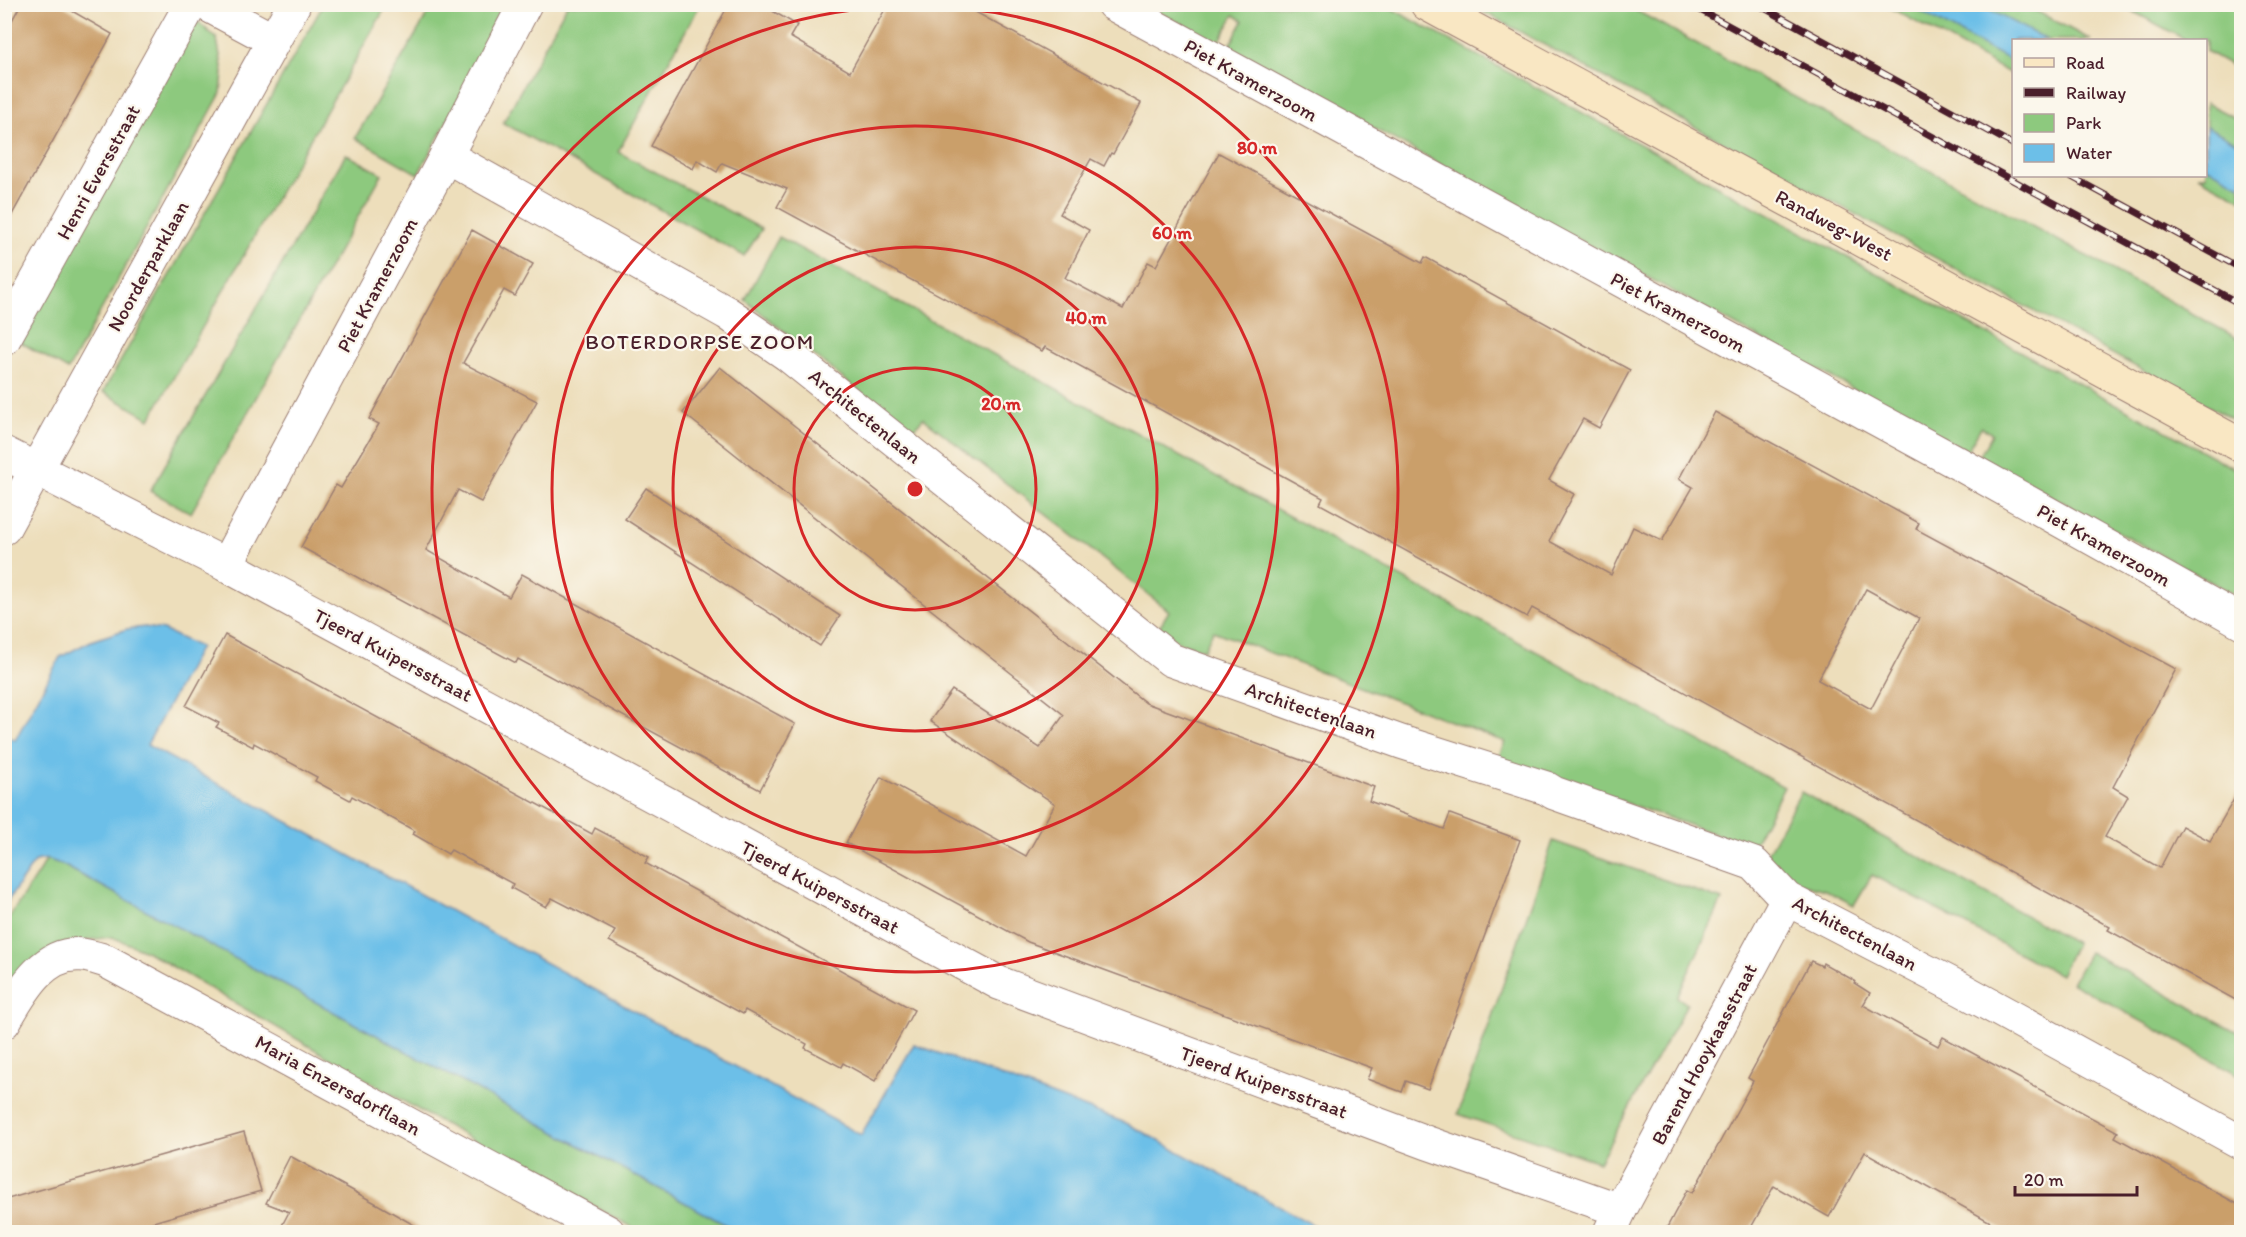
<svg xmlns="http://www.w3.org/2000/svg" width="2246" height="1237" font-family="Itim,sans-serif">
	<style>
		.green { fill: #8dc97e; stroke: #6c7454; stroke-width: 1.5 }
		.water { fill: #6cbfe8; stroke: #5b6f8a; stroke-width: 1.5 }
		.building { fill: #ca9f6a; fill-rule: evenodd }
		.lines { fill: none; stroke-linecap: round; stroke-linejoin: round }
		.street-casing { stroke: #9c7e73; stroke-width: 35 }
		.secondary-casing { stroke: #9c7e73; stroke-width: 35 }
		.street { stroke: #fff; stroke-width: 33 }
		.secondary { stroke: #f9e7c3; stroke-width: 33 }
		.rail-casing { stroke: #4a1f2b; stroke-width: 7 }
		.rail { stroke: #fbf7ec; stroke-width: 4.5; stroke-dasharray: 14; stroke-linecap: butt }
		.ring { fill: none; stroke: #d62828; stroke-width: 3 }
		.labels { text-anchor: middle; stroke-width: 4.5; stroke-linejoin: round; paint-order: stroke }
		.street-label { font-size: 20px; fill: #4a1f2b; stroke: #fbf7ec }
		.neighbourhood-label { font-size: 21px; letter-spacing: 1.5px; fill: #4a1f2b; stroke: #fbf7ec }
		.centre { fill: #d62828; stroke: #fbf7ec; stroke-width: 3 }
		.ring-label { font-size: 18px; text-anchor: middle; font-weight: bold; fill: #d62828; stroke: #fbf7ec; stroke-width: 4.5; stroke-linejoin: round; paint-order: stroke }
	</style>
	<rect width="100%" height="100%" fill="#fbf7ec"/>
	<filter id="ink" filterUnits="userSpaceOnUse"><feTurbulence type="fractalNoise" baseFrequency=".0167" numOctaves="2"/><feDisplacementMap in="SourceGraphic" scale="12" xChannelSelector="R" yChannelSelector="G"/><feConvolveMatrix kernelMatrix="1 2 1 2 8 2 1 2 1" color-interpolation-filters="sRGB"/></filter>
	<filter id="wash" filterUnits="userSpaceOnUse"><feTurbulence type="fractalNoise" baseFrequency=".008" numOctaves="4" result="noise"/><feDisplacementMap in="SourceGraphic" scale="24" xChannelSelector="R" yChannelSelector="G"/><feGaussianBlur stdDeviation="1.35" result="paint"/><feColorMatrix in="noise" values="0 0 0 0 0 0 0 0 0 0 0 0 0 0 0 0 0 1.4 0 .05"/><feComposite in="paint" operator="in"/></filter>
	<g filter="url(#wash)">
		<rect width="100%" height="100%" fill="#eddebb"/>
		<!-- green -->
		<g class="green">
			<path d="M323 5H387L150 419 103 392Z"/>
			<path d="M433 5H511L418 174 355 138Z"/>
			<path d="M567 5H700L618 152 762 229 744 256 503 123Z"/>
			<path d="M1145 5H1385L2241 472V598L1979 457 1992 434 1981 427 1967 451 1228 49 1243 21 1234 15 1218 44Z"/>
			<path d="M1471 5H1626L2241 340V424Z"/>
			<path d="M1885 5H2025L2091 40H2014L2013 75Z"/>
			<path d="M2121 5H2241V71L2206 51V40H2186Z"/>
			<path d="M196 20 217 39 223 72 221 93 68 370 20 342Z"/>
			<path d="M2206 103 2241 121V199L2198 176H2206Z"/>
			<path d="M346 154 382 174 191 513 150 491Z"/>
			<path d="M779 237 1784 787 1752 847 1498 758 1505 742 1213 631 1204 650 1178 642 1159 627 1169 611 923 418 911 433 745 300Z"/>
			<path d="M1801 792 2076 943 2060 975 1872 875 1854 905 1825 890 1792 881 1764 859Z"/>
			<path d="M1553 841 1722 900 1677 997 1687 1004 1599 1162 1458 1114Z"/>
			<path d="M47 859 63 865 739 1232H641L429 1116 146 951 112 937 88 940 5 997V924Z"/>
			<path d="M2089 952 2241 1034V1076L2072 983Z"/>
		</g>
		<!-- water -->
		<g class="water">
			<path d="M1908 5H1980L2047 40H2014L2013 62Z"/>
			<path d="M2206 126 2241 145V186L2206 166Z"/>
			<path d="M145 627 163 630 200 647 147 745 861 1135 914 1044 1126 1123 1326 1232H739L63 865 47 859 35 861 5 905V736L15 740 60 657 91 641 127 629Z"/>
		</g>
		<g id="blocks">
			<!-- building -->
			<g class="building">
				<path d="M21 4H60L112 34 4 229V35Z"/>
				<path d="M729 4H760L797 25 790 37 850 72 888 4H961L1141 103 1113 154 1111 153 1104 166 1091 159 1060 214 1089 230 1065 278 1123 309 1148 262 1156 266 1219 153 1422 263 1425 257 1630 370 1599 428 1583 419 1549 480 1574 494 1549 541 1611 575 1633 527 1662 541 1693 487 1679 479 1715 412 1919 523 1916 529 2176 669 2113 787 2128 796 2105 837 2160 868 2182 826 2210 841 2241 787V1003L2108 930 2110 927 1532 608 1527 617 1320 504 1323 498 1281 475 1045 347 1042 351 777 207 787 189 722 163 717 172 697 160 693 169 651 146ZM1866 589 1919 618 1871 709 1818 680Z"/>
				<path d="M472 230 533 264 515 296 504 290 463 363 537 401 481 502 458 490 426 550 509 597 522 574 795 724 760 790 518 659 516 663 301 547 336 485 341 488 379 424 369 419Z"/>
				<path d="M720 367 1146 703 1374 787 1369 801 1444 829 1450 814 1520 840 1428 1089 1406 1081 1402 1092 1367 1079 1372 1068 1028 942 846 843 881 777 1026 856 1055 804 930 721 952 690 1040 748 1064 715 683 413Z"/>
				<path d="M646 488 840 616 820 646 625 519Z"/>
				<path d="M225 635 592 834 595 828 649 857 645 863 914 1010 875 1081 843 1063 841 1067 805 1048 807 1044 745 1010 743 1014 609 941 615 931 583 914 552 898 546 907 511 888 513 884 451 850 448 854 413 834 415 831 352 796 350 800 315 781 317 777 254 743 253 747 216 727 219 723 186 706Z"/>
				<path d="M1811 961 1822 966 1823 963 1855 981 1854 983 1870 993 1863 1005 1938 1046 1943 1037 2118 1132 2115 1137 2241 1206V1233H2010L1865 1152 1829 1217 1774 1186 1748 1233H1664L1687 1190 1692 1193 1738 1109 1753 1081 1748 1078Z"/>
				<path d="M244 1132 261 1191 115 1233H4V1200Z"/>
				<path d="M290 1156 377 1204 428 1233H278L289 1212 266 1203Z"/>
			</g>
		</g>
	</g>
	<g filter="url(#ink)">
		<use href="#blocks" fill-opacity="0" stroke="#9c7e73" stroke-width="1.5"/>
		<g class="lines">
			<defs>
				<g id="street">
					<path d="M206 4 273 40"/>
					<path d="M1113 4 1965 467 2242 622"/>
					<path d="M446 156 727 313 788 355 1171 660 1401 742 1546 788 1554 793 1754 864 1787 899 1961 989 2242 1143"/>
					<path d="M4 339 191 4"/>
					<path d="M4 453 226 565 999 983 1428 1143 1620 1210 1610 1232"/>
					<path d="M4 528 294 4"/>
					<path d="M226 565 446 156 525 4"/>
					<path d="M4 1022C21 993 43 950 83 955 91 956 99 959 106 961L608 1232"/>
					<path d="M1620 1210 1787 899"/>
				</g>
				<path id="secondary" d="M1427 4 2242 446"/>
			</defs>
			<!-- street casing -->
			<use href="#street" class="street-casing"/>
			<!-- secondary casing -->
			<use href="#secondary" class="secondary-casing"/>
			<!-- street -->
			<use href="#street" class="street"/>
			<!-- secondary -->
			<use href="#secondary" class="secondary"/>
			<defs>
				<g id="rail">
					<path d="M1689 4 2242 305"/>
					<path d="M1757 4 2014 145"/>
					<path d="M2070 176 2242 269"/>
				</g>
			</defs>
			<!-- rail casing -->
			<use href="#rail" class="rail-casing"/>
			<!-- rail -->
			<use href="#rail" class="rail"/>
		</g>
	</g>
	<!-- distance rings -->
	<g class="ring">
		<circle cx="915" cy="489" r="121"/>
		<circle cx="915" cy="489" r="242"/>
		<circle cx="915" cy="489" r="363"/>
		<circle cx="915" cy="489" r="483"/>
	</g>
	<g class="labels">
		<!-- street labels -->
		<g class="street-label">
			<text transform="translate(1251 80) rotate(29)" y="7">Piet Kramerzoom</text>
			<text transform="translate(98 172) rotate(-61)" y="7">Henri Eversstraat</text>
			<text transform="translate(1834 225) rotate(28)" y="7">Randweg-West</text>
			<text transform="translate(148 266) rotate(-61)" y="7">Noorderparklaan</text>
			<text transform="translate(377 285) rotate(-62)" y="7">Piet Kramerzoom</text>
			<text transform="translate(1678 312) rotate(28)" y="7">Piet Kramerzoom</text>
			<text transform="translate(865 416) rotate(39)" y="7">Architectenlaan</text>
			<text transform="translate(2104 545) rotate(29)" y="7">Piet Kramerzoom</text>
			<text transform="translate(393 655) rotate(28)" y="7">Tjeerd Kuipersstraat</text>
			<text transform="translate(1311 710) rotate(19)" y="7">Architectenlaan</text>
			<text transform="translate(820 887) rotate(28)" y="7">Tjeerd Kuipersstraat</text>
			<text transform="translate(1855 933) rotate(28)" y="7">Architectenlaan</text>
			<text transform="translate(1704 1054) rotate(-62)" y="7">Barend Hooykaasstraat</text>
			<text transform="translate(1264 1082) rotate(20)" y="7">Tjeerd Kuipersstraat</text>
			<text transform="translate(338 1085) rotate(29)" y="7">Maria Enzersdorflaan</text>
		</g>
		<!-- neighbourhood labels -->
		<g class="neighbourhood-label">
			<text x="700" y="349">BOTERDORPSE ZOOM</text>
		</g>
	</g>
	<circle cx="915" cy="489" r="9" class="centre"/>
	<g class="ring-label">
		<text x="1257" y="154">80 m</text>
		<text x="1172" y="239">60 m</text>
		<text x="1086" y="324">40 m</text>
		<text x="1001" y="410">20 m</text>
	</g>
	<!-- margin -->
	<rect width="2246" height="1237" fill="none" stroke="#fbf7ec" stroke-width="24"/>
	<!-- legend -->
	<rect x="2012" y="39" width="195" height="138" fill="#fbf7ec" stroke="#b4a19f" stroke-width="1.5"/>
	<rect x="2024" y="58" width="30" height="9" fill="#f9e7c3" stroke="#b4a19f" stroke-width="1.5"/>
	<text x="2066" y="69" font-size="18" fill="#4a1f2b">Road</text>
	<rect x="2024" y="88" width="30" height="9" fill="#4a1f2b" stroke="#b4a19f" stroke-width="1.5"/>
	<text x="2066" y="99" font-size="18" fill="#4a1f2b">Railway</text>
	<rect x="2024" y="114" width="30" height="18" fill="#8dc97e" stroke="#b4a19f" stroke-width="1.5"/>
	<text x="2066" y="129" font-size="18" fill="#4a1f2b">Park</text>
	<rect x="2024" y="144" width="30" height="18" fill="#6cbfe8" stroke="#b4a19f" stroke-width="1.5"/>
	<text x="2066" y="159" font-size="18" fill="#4a1f2b">Water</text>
	<!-- scale -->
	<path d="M2015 1186v9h122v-9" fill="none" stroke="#4a1f2b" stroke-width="3"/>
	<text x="2024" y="1186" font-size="18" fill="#4a1f2b" stroke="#fbf7ec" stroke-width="4.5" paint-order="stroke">20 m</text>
</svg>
